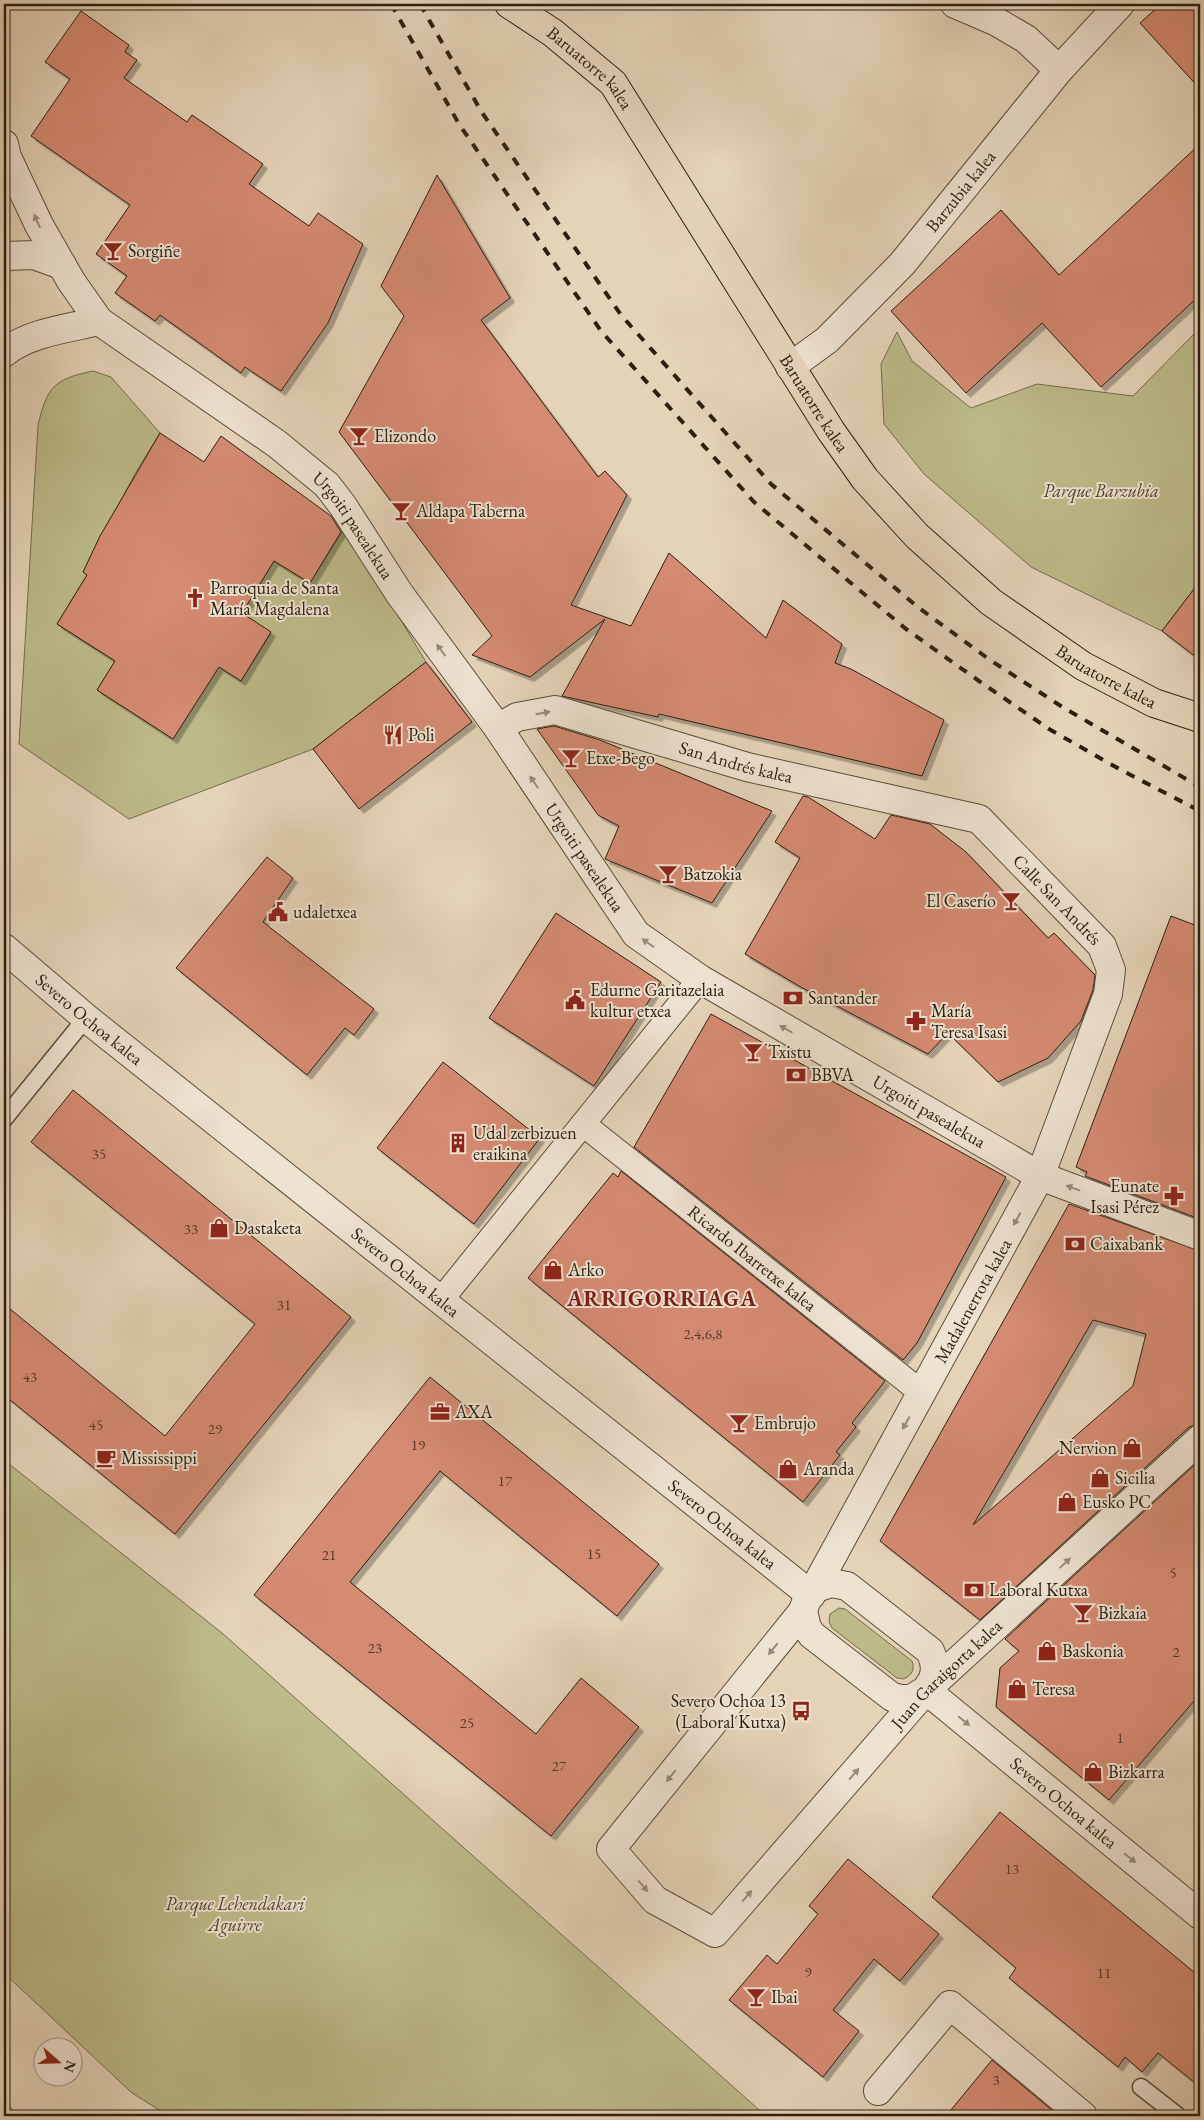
<svg xmlns="http://www.w3.org/2000/svg" width="1204" height="2120" font-family="'EB Garamond',serif">
	<style>
		.green { fill: #bdba89; stroke: #746d4c }
		.water { fill: #9cb4ba; stroke: #6f7976 }
		.building { fill: #d58a72; stroke: #2b2010; fill-rule: evenodd; filter: url(#shadow) }
		.lines { fill: none; stroke-linecap: round; stroke-linejoin: round }
		.service-casing { stroke: #5a4d3a; stroke-width: 19 }
		.pedestrian-casing { stroke: #5a4d3a; stroke-width: 26 }
		.minor-casing { stroke: #5a4d3a; stroke-width: 30 }
		.primary-casing { stroke: #2b2010; stroke-width: 30 }
		.service { stroke: #eee2d1; stroke-width: 16 }
		.pedestrian { stroke: #eee2d1; stroke-width: 24 }
		.minor { stroke: #eee2d1; stroke-width: 28 }
		.primary { stroke: #e5d3b8; stroke-width: 28 }
		.rail { stroke: #2b2010; stroke-width: 4; stroke-dasharray: 9 9; stroke-linecap: butt }
		.oneway { fill: #968b7a }
		.labels { text-anchor: middle; stroke-width: 4; stroke-linejoin: round; paint-order: stroke }
		.number-label { font-size: 15px; fill: #563a28 }
		.street-label { font-size: 18px; fill: #2b2010; stroke: #eee2d1 }
		.poi-label { font-size: 18px; fill: #2b2010; stroke: #eee2d1; text-anchor: start }
		.park-label { font-size: 18px; font-style: italic; fill: #50462e; stroke: #eee2d1 }
		.district-label { font-size: 22px; font-weight: bold; letter-spacing: 1px; fill: #7a1f14; stroke: #eee2d1 }
	</style>
	<defs>
		<filter id="shadow"><feDropShadow dx="4.5" dy="4.5" stdDeviation="0" flood-color="#0004"/></filter>
	</defs>
	<rect width="100%" height="100%" fill="#e5d3b8"/>
	<filter id="stains"><feTurbulence type="fractalNoise" baseFrequency=".004" numOctaves="4"/><feColorMatrix values="0 0 0 0 .2 0 0 0 0 .09 0 0 0 0 .02 0 0 0 .5 -.17"/></filter>
	<radialGradient id="worn" r=".72"><stop offset=".6" stop-color="#630" stop-opacity="0"/><stop offset="1" stop-color="#630" stop-opacity=".3"/></radialGradient>
	<!-- green -->
	<g class="green">
		<path d="M1200 328V581L1162 631 1031 567 924 474 884 424 881 364 897 332 912 361 971 408 1037 384 1133 396Z"/>
		<path d="M93 371 111 377 160 433 136 472 83 572 87 575 57 624 115 661 97 690 173 738 211 662 241 681 271 633 242 613 274 561 310 583 345 527 426 662 313 749 129 819 19 744 38 425C47 387 54 379 93 371Z"/>
		<path d="M4 1460 222 1633 766 2116H169L132 2093 4 1973Z"/>
		<path d="M839 1608 845 1609 912 1661C915 1669 912 1675 904 1679L897 1678 832 1628 829 1622 830 1614Z"/>
	</g>
	<!-- water -->
	<path class="water" d="M4 2097 16 2116H4Z"/>
	<!-- building -->
	<g class="building">
		<path d="M1161 4H1200V89L1140 23Z"/>
		<path d="M81 11 129 45 125 52 137 60 124 78 187 122 192 115 263 164 249 184 309 226 318 213 363 244 328 323 281 391 245 367 241 373 160 315 155 321 115 293 127 276 96 254 130 205 31 136 70 79 45 62Z"/>
		<path d="M1200 144V295L1101 387 1042 323 966 393 891 311 1001 210 1059 275Z"/>
		<path d="M437 175 510 298 481 320 598 477 605 471 627 495 571 605 631 626 669 553 766 638 783 600 842 644 835 663 851 669 944 720 922 776 659 714 658 717 562 696 605 619 530 677 472 655 492 636 339 432 404 316 381 286Z"/>
		<path d="M160 433 204 462 221 436 331 516 341 532 310 583 274 561 242 613 271 632 241 681 219 667 173 739 97 690 115 661 57 624 87 575 83 572 100 536Z"/>
		<path d="M1200 581V660L1162 631Z"/>
		<path d="M426 662 472 722 359 809 313 749Z"/>
		<path d="M554 726 600 740 772 811 712 903 605 859 619 826 598 815 537 729Z"/>
		<path d="M803 796 808 797 875 839 891 815 930 824 966 852 1048 938 1054 933 1095 975 1093 990 1081 1021 1048 1058 998 1082 948 1033 928 1054 799 986 745 954 800 858 775 842Z"/>
		<path d="M267 857 293 878 263 922 374 1009 354 1035 345 1028 307 1075 176 968Z"/>
		<path d="M556 913 661 982 594 1086 489 1018Z"/>
		<path d="M1171 916 1200 927V1219L1085 1176 1087 1172 1076 1167Z"/>
		<path d="M711 1014 1006 1177 917 1343 903 1360 634 1147Z"/>
		<path d="M443 1062 540 1138 474 1224 377 1148Z"/>
		<path d="M73 1090 351 1317 175 1534 4 1395V1304L165 1436 255 1324 31 1142Z"/>
		<path d="M621 1171 885 1381 852 1423 856 1427 836 1452 840 1455 803 1502 528 1278 613 1173 618 1177Z"/>
		<path d="M1069 1204 1200 1251V1424L1189 1427 980 1620 880 1541ZM1093 1320 1146 1334 1133 1386 973 1525Z"/>
		<path d="M430 1377 659 1564 617 1616 440 1471 350 1582 536 1734 581 1678 639 1727 551 1836 254 1595Z"/>
		<path d="M1200 1460V1694L1109 1800 996 1707 1000 1668 1019 1651 1005 1639Z"/>
		<path d="M1000 1812 1200 1977V2087L1158 2053 1142 2072 1125 2057 1118 2067 1009 1978 1016 1968 932 1897Z"/>
		<path d="M848 1859 939 1934 900 1981 874 1959 833 2010 859 2031 823 2077 729 2000 767 1955 777 1964 818 1914 809 1906Z"/>
		<path d="M992 2060 1059 2116H946Z"/>
	</g>
	<g class="lines">
		<defs>
			<g id="service">
				<path d="M4 1119 86 1018"/>
				<path d="M1141 2087 1178 2116"/>
			</g>
			<g id="pedestrian">
				<path id="s1" d="M583 1124 922 1393"/>
				<path d="M441 1300 700 979"/>
			</g>
			<g id="minor">
				<path d="M955 4 997 22 1026 39 1059 70"/>
				<path id="s2" d="M4 144 7 157 39 225 71 281 99 321 277 444 327 485 343 506 399 593 498 728 636 934 700 979 1040 1176 1200 1236"/>
				<path d="M4 258 6 256 34 255 62 265"/>
				<path d="M4 353C27 333 70 328 99 321"/>
				<path id="s3" d="M790 367 827 340 902 264 1059 70 1120 4"/>
				<path id="s4" d="M498 728 517 717 555 710 747 767 979 819 1102 946 1111 970 1108 994 1040 1176 811 1595"/>
				<path id="s5" d="M4 948 86 1018 811 1595"/>
				<path d="M831 1583 847 1586 930 1651 934 1661 935 1670 933 1679 926 1690 911 1699H901L892 1697 812 1635 807 1628 803 1611 807 1599 816 1588Z"/>
				<path id="s6" d="M803 1611 611 1849 655 1900 715 1933 926 1690 1200 1439"/>
				<path id="s7" d="M926 1690 1200 1915"/>
				<path d="M878 2091 950 2005 1083 2116"/>
			</g>
			<g id="primary">
				<path id="s8" d="M509 4 553 33 613 83 831 431 865 479 917 536 991 602 1083 666 1154 703 1200 718"/>
			</g>
		</defs>
		<!-- service casing -->
		<use href="#service" class="service-casing"/>
		<!-- pedestrian casing -->
		<use href="#pedestrian" class="pedestrian-casing"/>
		<!-- minor casing -->
		<use href="#minor" class="minor-casing"/>
		<!-- primary casing -->
		<use href="#primary" class="primary-casing"/>
		<!-- service -->
		<use href="#service" class="service"/>
		<!-- pedestrian -->
		<use href="#pedestrian" class="pedestrian"/>
		<!-- minor -->
		<use href="#minor" class="minor"/>
		<!-- primary -->
		<use href="#primary" class="primary"/>
		<!-- rail -->
		<g class="rail">
			<path d="M391 4 459 124 601 331 754 502 906 629 979 681 1049 729 1121 770 1200 811"/>
			<path d="M420 4 481 111 621 315 771 484 919 608 990 660 1064 708 1200 787"/>
		</g>
	</g>
	<!-- one-way arrows -->
	<defs><path id="oneway-solid" d="M-6-.8H1V-3.2L6.5 0L1 3.2V.8H-6Z" transform="scale(1.25)"/></defs>
	<g class="oneway">
		<use href="#oneway-solid" transform="translate(37 221) rotate(-114)"/>
		<use href="#oneway-solid" transform="translate(441 650) rotate(-126)"/>
		<use href="#oneway-solid" transform="translate(543 713) rotate(-10)"/>
		<use href="#oneway-solid" transform="translate(534 782) rotate(-124)"/>
		<use href="#oneway-solid" transform="translate(648 943) rotate(-145)"/>
		<use href="#oneway-solid" transform="translate(786 1029) rotate(-150)"/>
		<use href="#oneway-solid" transform="translate(1073 1188) rotate(-160)"/>
		<use href="#oneway-solid" transform="translate(1017 1219) rotate(119)"/>
		<use href="#oneway-solid" transform="translate(906 1423) rotate(119)"/>
		<use href="#oneway-solid" transform="translate(1065 1563) rotate(-43)"/>
		<use href="#oneway-solid" transform="translate(773 1649) rotate(129)"/>
		<use href="#oneway-solid" transform="translate(964 1721) rotate(39)"/>
		<use href="#oneway-solid" transform="translate(854 1774) rotate(-49)"/>
		<use href="#oneway-solid" transform="translate(671 1776) rotate(129)"/>
		<use href="#oneway-solid" transform="translate(1130 1858) rotate(39)"/>
		<use href="#oneway-solid" transform="translate(643 1886) rotate(49)"/>
		<use href="#oneway-solid" transform="translate(747 1896) rotate(-49)"/>
	</g>
	<!-- icons -->
	<defs>
		<symbol id="bar-bare" viewBox="-9 -9 18 18"><path d="M-6-5H6L.8 .8V4.5H3.5V6h-7V4.5H-.8V.8Z" fill="#8f2418" stroke="#eee2d1" stroke-width="2.5" paint-order="stroke"/></symbol>
		<symbol id="church-bare" viewBox="-9 -9 18 18"><path d="M-1.2-6h2.4v3.5h3.3v2.4h-3.3V6h-2.4V-.1h-3.3v-2.4h3.3Z" fill="#8f2418" stroke="#eee2d1" stroke-width="2.5" paint-order="stroke"/></symbol>
		<symbol id="restaurant-bare" viewBox="-9 -9 18 18"><path d="M-5-6h1v4h1v-4h1v4h1v-4h1v5L-1.5 .5V6h-2V.5L-5-1ZM5-6V6H3V1.5H1.5Q1.5-4 5-6Z" fill="#8f2418" stroke="#eee2d1" stroke-width="2.5" paint-order="stroke"/></symbol>
		<symbol id="civic-bare" viewBox="-9 -9 18 18"><path d="M-.6-6.5H3V-4.5H.6V-3L4-1V1h2V6H-6V1h2V-1L-.6-3ZM-1.2 2.5V6h2.4V2.5Z" fill="#8f2418" stroke="#eee2d1" stroke-width="2.5" paint-order="stroke"/></symbol>
		<symbol id="bank-bare" viewBox="-9 -9 18 18"><path d="M-6-4H6V4H-6ZM0-2.3a2.3 2.3 0 1 0 0 4.6a2.3 2.3 0 1 0 0-4.6Z" fill="#8f2418" stroke="#eee2d1" stroke-width="2.5" paint-order="stroke"/></symbol>
		<symbol id="pharmacy-bare" viewBox="-9 -9 18 18"><path d="M-2-6h4v4h4v4h-4v4h-4v-4h-4v-4h4Z" fill="#8f2418" stroke="#eee2d1" stroke-width="2.5" paint-order="stroke"/></symbol>
		<symbol id="building-bare" viewBox="-9 -9 18 18"><path d="M-4-6H4V6H1V3H-1V6H-4ZM-2.5-4.3h1.7v1.8h-1.7ZM.8-4.3h1.7v1.8H.8ZM-2.5-1h1.7V.8h-1.7ZM.8-1h1.7V.8H.8Z" fill="#8f2418" stroke="#eee2d1" stroke-width="2.5" paint-order="stroke"/></symbol>
		<symbol id="shop-bare" viewBox="-9 -9 18 18"><path d="M-5-2.5h2.3a2.7 3.5 0 0 1 5.4 0H5L5.5 6h-11ZM-1.5-2.5h3a1.5 2.3 0 0 0-3 0Z" fill="#8f2418" stroke="#eee2d1" stroke-width="2.5" paint-order="stroke"/></symbol>
		<symbol id="office-bare" viewBox="-9 -9 18 18"><path d="M-6-3h4V-5.5h4V-3h4V5H-6ZM-1-4.5V-3h2v-1.5ZM-6 0V1H6V0Z" fill="#8f2418" stroke="#eee2d1" stroke-width="2.5" paint-order="stroke"/></symbol>
		<symbol id="cafe-bare" viewBox="-9 -9 18 18"><path d="M-5.5-4.5H6V0H3Q3 3.5 0 3.5H-2.5Q-5.5 3.5-5.5 0ZM3-3.2v2h1.7v-2ZM-6 4.5H4V6H-6Z" fill="#8f2418" stroke="#eee2d1" stroke-width="2.5" paint-order="stroke"/></symbol>
		<symbol id="bus-bare" viewBox="-9 -9 18 18"><path d="M-5-6H5V4H4V6H2V4H-2V6H-4V4H-5ZM-3.5-4V0h7V-4ZM-3.5 1.2v1.5H-2V1.2ZM2 1.2v1.5H3.5V1.2Z" fill="#8f2418" stroke="#eee2d1" stroke-width="2.5" paint-order="stroke"/></symbol>
	</defs>
	<g fill-rule="evenodd">
		<use href="#bar-bare" x="99" y="237" width="28" height="28"/>
		<use href="#bar-bare" x="345" y="422" width="28" height="28"/>
		<use href="#bar-bare" x="387" y="497" width="28" height="28"/>
		<use href="#church-bare" x="181" y="584" width="28" height="28"/>
		<use href="#restaurant-bare" x="379" y="721" width="28" height="28"/>
		<use href="#bar-bare" x="557" y="744" width="28" height="28"/>
		<use href="#bar-bare" x="654" y="860" width="28" height="28"/>
		<use href="#bar-bare" x="997" y="887" width="28" height="28"/>
		<use href="#civic-bare" x="264" y="898" width="28" height="28"/>
		<use href="#bank-bare" x="779" y="984" width="28" height="28"/>
		<use href="#civic-bare" x="561" y="986" width="28" height="28"/>
		<use href="#pharmacy-bare" x="902" y="1007" width="28" height="28"/>
		<use href="#bar-bare" x="739" y="1038" width="28" height="28"/>
		<use href="#bank-bare" x="782" y="1061" width="28" height="28"/>
		<use href="#building-bare" x="444" y="1129" width="28" height="28"/>
		<use href="#pharmacy-bare" x="1160" y="1182" width="28" height="28"/>
		<use href="#shop-bare" x="205" y="1214" width="28" height="28"/>
		<use href="#bank-bare" x="1061" y="1230" width="28" height="28"/>
		<use href="#shop-bare" x="539" y="1256" width="28" height="28"/>
		<use href="#office-bare" x="426" y="1398" width="28" height="28"/>
		<use href="#bar-bare" x="725" y="1409" width="28" height="28"/>
		<use href="#shop-bare" x="1118" y="1434" width="28" height="28"/>
		<use href="#cafe-bare" x="92" y="1444" width="28" height="28"/>
		<use href="#shop-bare" x="774" y="1455" width="28" height="28"/>
		<use href="#shop-bare" x="1086" y="1464" width="28" height="28"/>
		<use href="#shop-bare" x="1053" y="1488" width="28" height="28"/>
		<use href="#bank-bare" x="960" y="1576" width="28" height="28"/>
		<use href="#bar-bare" x="1069" y="1599" width="28" height="28"/>
		<use href="#shop-bare" x="1033" y="1637" width="28" height="28"/>
		<use href="#shop-bare" x="1003" y="1675" width="28" height="28"/>
		<use href="#bus-bare" x="787" y="1697" width="28" height="28"/>
		<use href="#shop-bare" x="1079" y="1758" width="28" height="28"/>
		<use href="#bar-bare" x="742" y="1983" width="28" height="28"/>
	</g>
	<g class="labels">
		<!-- number labels -->
		<g class="number-label">
			<text x="99" y="1159">35</text>
			<text x="191" y="1234">33</text>
			<text x="284" y="1310">31</text>
			<text x="703" y="1339">2,4,6,8</text>
			<text x="30" y="1382">43</text>
			<text x="96" y="1430">45</text>
			<text x="215" y="1434">29</text>
			<text x="418" y="1450">19</text>
			<text x="505" y="1486">17</text>
			<text x="594" y="1559">15</text>
			<text x="329" y="1560">21</text>
			<text x="1173" y="1578">5</text>
			<text x="375" y="1653">23</text>
			<text x="1176" y="1657">2</text>
			<text x="467" y="1728">25</text>
			<text x="1120" y="1743">1</text>
			<text x="559" y="1771">27</text>
			<text x="1012" y="1874">13</text>
			<text x="808" y="1977">9</text>
			<text x="1104" y="1978">11</text>
			<text x="996" y="2085">3</text>
		</g>
		<!-- street labels -->
		<g class="street-label">
			<text dy="6" stroke="none"><textPath href="#s8" startOffset="104">Baruatorre kalea</textPath></text>
			<text dy="6" stroke="none"><textPath href="#s3" startOffset="246">Barzubia kalea</textPath></text>
			<text dy="6" stroke="none"><textPath href="#s8" startOffset="509">Baruatorre kalea</textPath></text>
			<text dy="6" stroke="none"><textPath href="#s2" startOffset="531">Urgoiti pasealekua</textPath></text>
			<text dy="6" stroke="none"><textPath href="#s8" startOffset="914">Baruatorre kalea</textPath></text>
			<text dy="6" stroke="none"><textPath href="#s4" startOffset="249">San Andrés kalea</textPath></text>
			<text dy="6" stroke="none"><textPath href="#s2" startOffset="936">Urgoiti pasealekua</textPath></text>
			<text dy="6" stroke="none"><textPath href="#s4" startOffset="611">Calle San Andrés</textPath></text>
			<text dy="6" stroke="none"><textPath href="#s5" startOffset="111">Severo Ochoa kalea</textPath></text>
			<text dy="6" stroke="none"><textPath href="#s2" startOffset="1371">Urgoiti pasealekua</textPath></text>
			<text dy="6" stroke="none"><textPath href="#s1" startOffset="216">Ricardo Ibarretxe kalea</textPath></text>
			<text dy="6" stroke="none"><textPath href="#s5" startOffset="516">Severo Ochoa kalea</textPath></text>
			<text transform="translate(973 1301) rotate(-61)" y="6">Madalenerrota kalea</text>
			<text dy="6" stroke="none"><textPath href="#s5" startOffset="921">Severo Ochoa kalea</textPath></text>
			<text dy="6" stroke="none"><textPath href="#s6" startOffset="789">Juan Garaigorta kalea</textPath></text>
			<text dy="6" stroke="none"><textPath href="#s7" startOffset="178">Severo Ochoa kalea</textPath></text>
		</g>
		<!-- poi labels -->
		<g class="poi-label">
			<text x="128" y="257">Sorgiñe</text>
			<text x="374" y="442">Elizondo</text>
			<text x="416" y="517">Aldapa Taberna</text>
			<text x="210" y="594">Parroquia de Santa<tspan x="210" dy="21">María Magdalena</tspan></text>
			<text x="408" y="741">Poli</text>
			<text x="586" y="764">Etxe-Bego</text>
			<text x="683" y="880">Batzokia</text>
			<text x="996" y="907" text-anchor="end">El Caserío</text>
			<text x="293" y="918">udaletxea</text>
			<text x="590" y="996">Edurne Garitazelaia<tspan x="590" dy="21">kultur etxea</tspan></text>
			<text x="808" y="1004">Santander</text>
			<text x="931" y="1017">María<tspan x="931" dy="21">Teresa Isasi</tspan></text>
			<text x="768" y="1058">Txistu</text>
			<text x="811" y="1081">BBVA</text>
			<text x="473" y="1139">Udal zerbizuen<tspan x="473" dy="21">eraikina</tspan></text>
			<text x="1159" y="1192" text-anchor="end">Eunate<tspan x="1159" dy="21">Isasi Pérez</tspan></text>
			<text x="234" y="1234">Dastaketa</text>
			<text x="1090" y="1250">Caixabank</text>
			<text x="568" y="1276">Arko</text>
			<text x="455" y="1418">AXA</text>
			<text x="754" y="1429">Embrujo</text>
			<text x="1117" y="1454" text-anchor="end">Nervion</text>
			<text x="121" y="1464">Mississippi</text>
			<text x="803" y="1475">Aranda</text>
			<text x="1115" y="1484">Sicilia</text>
			<text x="1082" y="1508">Eusko PC</text>
			<text x="989" y="1596">Laboral Kutxa</text>
			<text x="1098" y="1619">Bizkaia</text>
			<text x="1062" y="1657">Baskonia</text>
			<text x="1032" y="1695">Teresa</text>
			<text x="786" y="1707" text-anchor="end">Severo Ochoa 13<tspan x="786" dy="21">(Laboral Kutxa)</tspan></text>
			<text x="1108" y="1778">Bizkarra</text>
			<text x="771" y="2003">Ibai</text>
		</g>
		<!-- park labels -->
		<g class="park-label">
			<text x="1101" y="497">Parque Barzubia</text>
			<text x="235" y="1910">Parque Lehendakari<tspan x="235" dy="21">Aguirre</tspan></text>
		</g>
		<!-- district labels -->
		<g class="district-label">
			<text x="662" y="1306">ARRIGORRIAGA</text>
		</g>
	</g>
	<!-- margin -->
	<rect width="1204" height="2120" fill="none" stroke="#e5d3b8" stroke-width="20"/>
	<rect x="5" y="5" width="1194" height="2110" fill="none" stroke="#2b2010" stroke-width="2.5"/>
	<rect x="10" y="10" width="1184" height="2100" fill="none" stroke="#2b2010"/>
	<!-- north arrow -->
	<g transform="translate(58 2062) rotate(110)"><circle r="24" fill="#eee2d1" stroke="#a09484"/>
	<path d="M0-4L9 19L0 12L-9 19Z" fill="#8f2418"/>
	<text y="-8" font-size="14" font-weight="bold" text-anchor="middle" fill="#2b2010">N</text>
	</g>
	<rect width="100%" height="100%" filter="url(#stains)"/>
	<rect width="100%" height="100%" fill="url(#worn)"/>
</svg>
